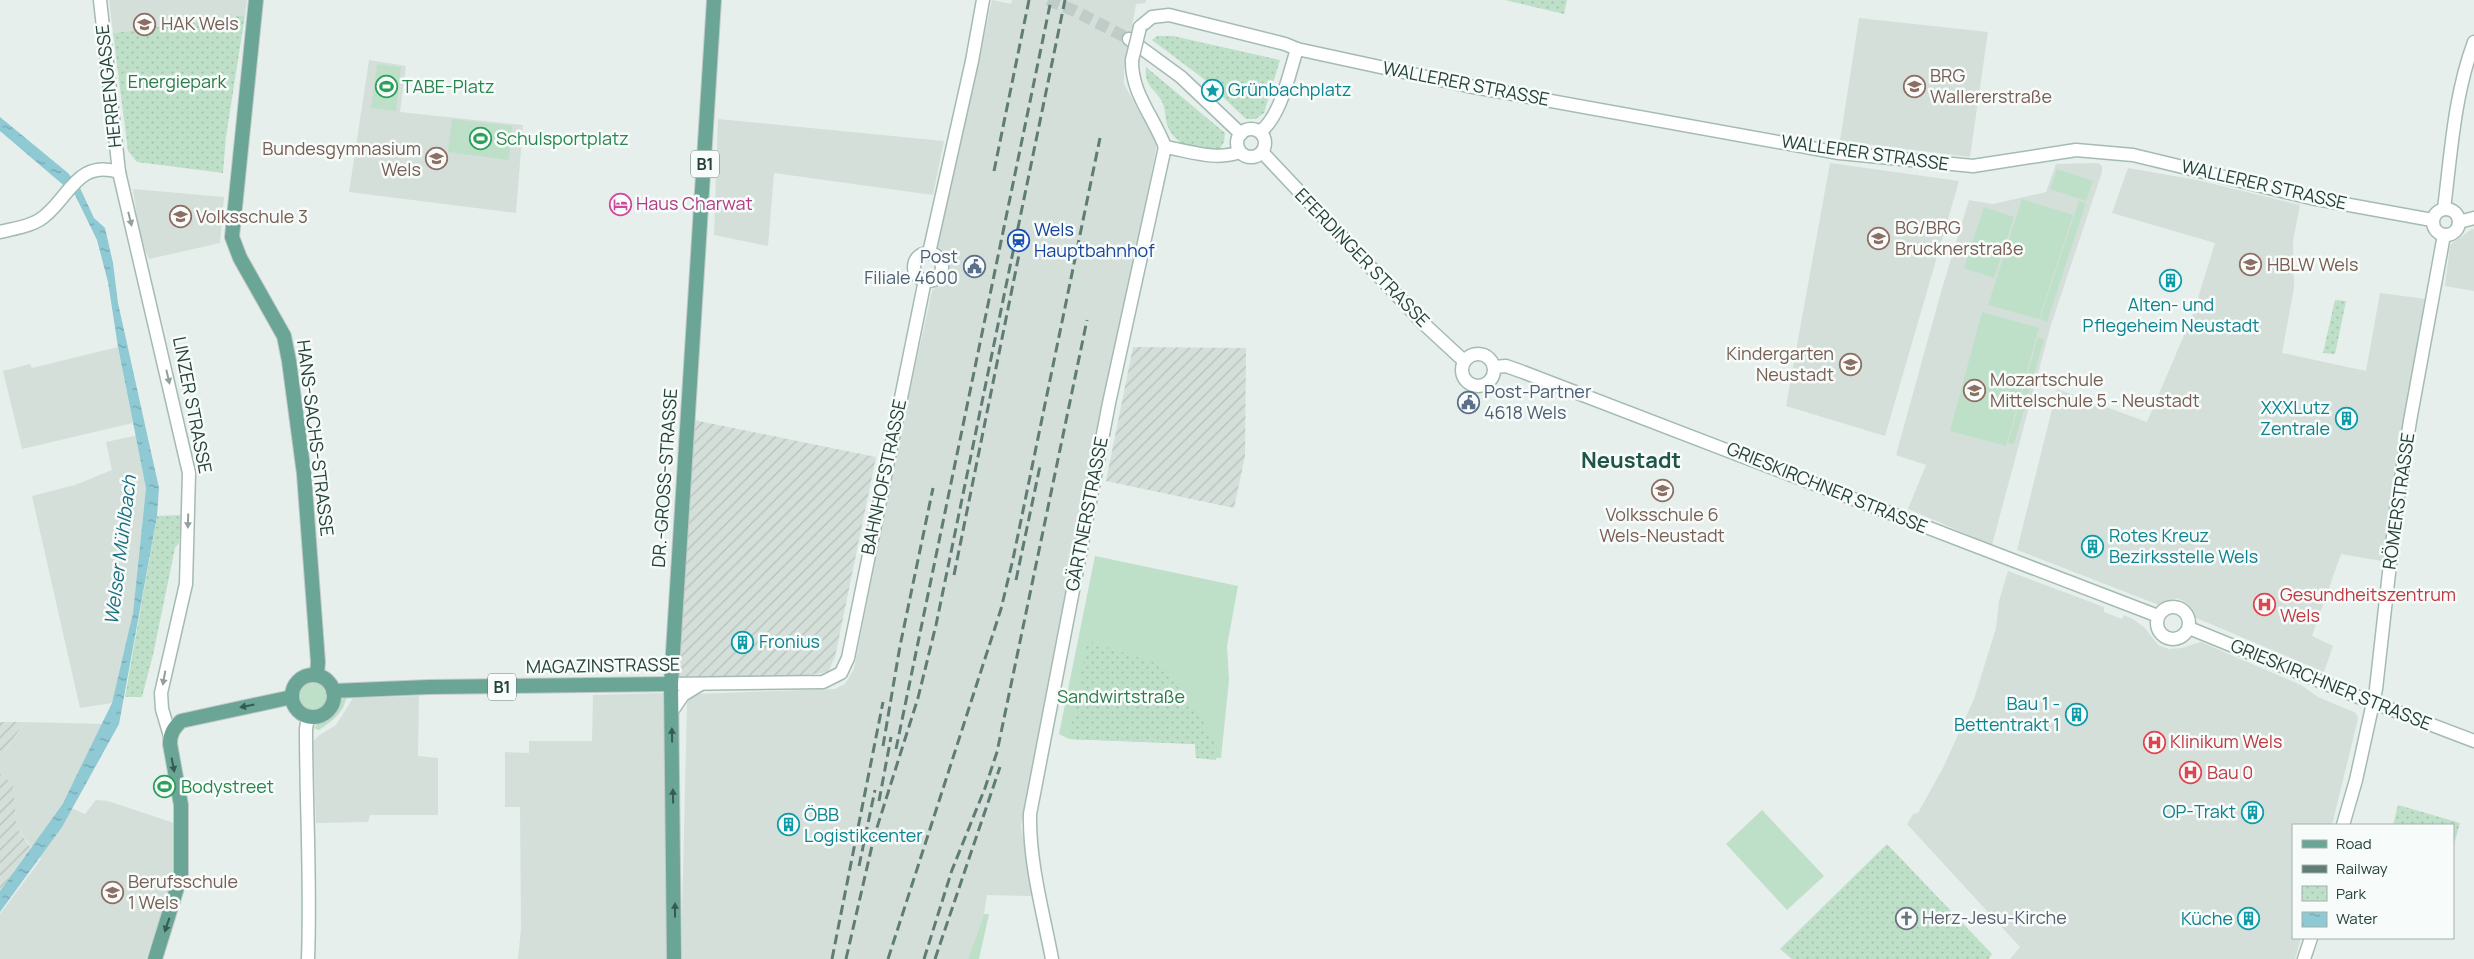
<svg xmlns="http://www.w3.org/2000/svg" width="2474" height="959" font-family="Manrope,sans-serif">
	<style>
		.built { fill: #d4dfda }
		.industrial { fill: url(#industrial-furrows) }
		.grass { fill: #bfe0c8 }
		.park { fill: url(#park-dots) }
		.water { fill: url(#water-ripples) }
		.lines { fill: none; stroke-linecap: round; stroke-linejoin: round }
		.secondary-tunnel { stroke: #bfccc8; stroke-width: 12; stroke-dasharray: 12 6; stroke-linecap: butt }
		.secondary-casing { stroke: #a4bbb3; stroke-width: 15 }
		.primary-casing { stroke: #c2cac8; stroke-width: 16 }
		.secondary { stroke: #fff; stroke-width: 12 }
		.primary { stroke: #6aa596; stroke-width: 14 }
		.rail { stroke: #5f7d75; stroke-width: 3; stroke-dasharray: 10 5; stroke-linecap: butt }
		.secondary-bridge-casing { stroke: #a4bbb3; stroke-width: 15; stroke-linecap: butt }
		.secondary-bridge { stroke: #fff; stroke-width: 12 }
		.oneway { fill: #92a09c }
		.oneway2 { fill: #365b51 }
		.labels { text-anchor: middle; stroke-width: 5; stroke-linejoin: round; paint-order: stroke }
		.shield { fill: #f7fbf9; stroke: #637a73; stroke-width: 1 }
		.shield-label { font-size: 16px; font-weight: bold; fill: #24423a }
		.education-label { font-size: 18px; fill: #785e54; stroke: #f7fbf9; text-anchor: start }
		.park-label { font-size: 18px; fill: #2d7a4b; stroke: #f7fbf9 }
		.street-label { font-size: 18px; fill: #24423a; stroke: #f7fbf9 }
		.leisure-label { font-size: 18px; fill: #27864d; stroke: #f7fbf9; text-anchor: start }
		.culture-label { font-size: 18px; fill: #0d838f; stroke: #f7fbf9; text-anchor: start }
		.hotel-label { font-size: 18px; fill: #b23c85; stroke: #f7fbf9; text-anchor: start }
		.transit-label { font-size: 18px; fill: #164399; stroke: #f7fbf9; text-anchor: start }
		.service-label { font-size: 18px; fill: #4e5e75; stroke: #f7fbf9; text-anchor: end }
		.health-label { font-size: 18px; fill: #be3a42; stroke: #f7fbf9; text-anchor: start }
		.worship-label { font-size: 18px; fill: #5b616d; stroke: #f7fbf9; text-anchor: start }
		.water-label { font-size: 19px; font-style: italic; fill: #1c6f80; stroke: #f7fbf9 }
		.district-label { font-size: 22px; font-weight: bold; fill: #1f5548; stroke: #f7fbf9 }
	</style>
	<defs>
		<pattern id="industrial-furrows" width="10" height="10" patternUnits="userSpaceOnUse" patternTransform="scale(1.25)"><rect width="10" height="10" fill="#d4dfda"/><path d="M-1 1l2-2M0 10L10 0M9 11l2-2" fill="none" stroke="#b6c1bc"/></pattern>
		<pattern id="park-dots" width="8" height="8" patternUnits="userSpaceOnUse" patternTransform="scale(1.25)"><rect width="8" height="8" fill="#bfe0c8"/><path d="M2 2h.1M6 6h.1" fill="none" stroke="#a4c1ad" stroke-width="1.8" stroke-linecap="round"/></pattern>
		<pattern id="water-ripples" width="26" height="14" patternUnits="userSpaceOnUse" patternTransform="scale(1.25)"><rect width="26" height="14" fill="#8ec9d4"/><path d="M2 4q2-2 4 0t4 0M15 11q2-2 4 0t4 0" fill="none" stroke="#74a5ad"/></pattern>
	</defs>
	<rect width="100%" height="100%" fill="#e6efeb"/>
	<!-- built -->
	<g class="built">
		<path d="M109 0H247L245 15 113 33Z"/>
		<path d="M992 0 1011 4 1012 0H1146V3L1136 4 1124 70V84L1157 144 1116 358 1021 826 1033 896 987 895 984 914 968 959H681L687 703 693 694 835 689 845 684 854 669 896 454 932 291 944 279 947 260 936 248Z"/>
		<path d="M1859 18 1988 32 1970 157 1840 141Z"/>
		<path d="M369 60 406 66 400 112 523 125 516 213 349 192Z"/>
		<path d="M718 119 944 141 933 195 774 173 768 246 714 235Z"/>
		<path d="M1830 163 1959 181 1885 436 1786 406Z"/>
		<path d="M2098 163 2102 166V172L2051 325 1992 545 1908 509 1926 465 1896 455 1941 292 1969 200 1993 204 2046 192 2056 164Z"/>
		<path d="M2128 168 2197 180 2300 205 2293 241 2294 288 2282 353 2366 371 2380 293 2426 299 2382 561 2341 554 2312 636 2333 646 2324 672 2194 617 2185 602 2177 598 2159 605 2017 550 2057 389 2147 422 2193 314 2215 243 2112 213Z"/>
		<path d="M133 189 224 197 220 243 149 259 140 238Z"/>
		<path d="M2472 229H2474V291L2445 286 2450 245Z"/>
		<path d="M118 347 133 423 22 449 3 371 30 364 32 368Z"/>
		<path d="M139 435 149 485 146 488 133 613 121 672 112 703 80 708 32 496 75 485 112 470 106 442Z"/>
		<path d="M2008 571 2104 607V612L2122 619 2124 615 2133 619 2145 628 2158 645 2169 649 2182 648 2201 642 2301 685 2318 697 2356 713 2358 719 2332 825H2293V938H2301L2295 959H2010L2020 947 1907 824 1913 814 1918 813 1944 766 1974 699 1996 628 1999 601Z"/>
		<path d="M667 693 666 959H518L521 928 520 807H505V752L529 753V741H592L593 695Z"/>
		<path d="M419 696 418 756 438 758V815H370L368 822 316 823 313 742 318 736 336 725 353 698Z"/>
		<path d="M22 722 103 724 62 804 85 814 96 800 108 801 174 823V879L146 959H0V914L41 859 17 828 13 784 0 774V758L23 726Z"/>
	</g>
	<!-- industrial -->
	<g class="industrial">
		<path d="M1133 347 1246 348 1245 456 1234 508 1106 481Z"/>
		<path d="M694 420 876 457 835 657 828 672 801 676 677 678Z"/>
		<path d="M0 722H22L23 725 0 758Z"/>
		<path d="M0 774 13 784 17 828 31 848 0 891Z"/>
	</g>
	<!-- grass -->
	<g class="grass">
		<path d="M377 64 401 67 396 111 371 108Z"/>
		<path d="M452 119 512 126 509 160 448 152Z"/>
		<path d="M2057 169 2093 181 2086 201 2050 189Z"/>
		<path d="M2022 199 2073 215 2039 319 1988 305Z"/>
		<path d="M2079 201 2086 203 2047 322 2040 319Z"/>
		<path d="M1984 207 2014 217 1994 278 1964 268Z"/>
		<path d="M1982 312 2039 328 2006 446 1950 431Z"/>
		<path d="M2038 337 2044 339 2014 444 2008 443Z"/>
		<path d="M1095 556 1238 586 1227 646 1229 680 1221 758H1196L1195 744 1069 739 1059 734Z"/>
		<circle cx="313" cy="696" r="14"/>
		<path d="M346 698C344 713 331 722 319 730L313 728 332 713 340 700Z"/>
		<path d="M1762 810 1824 876 1787 910 1726 844Z"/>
		<path d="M984 914H989L979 959H968Z"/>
	</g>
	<!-- park -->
	<g class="park">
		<path d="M1505 0H1567L1564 14Z"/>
		<path d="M245 15 226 137 223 173 137 162 128 151 113 33Z"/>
		<path d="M1173 36 1280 60 1264 113 1256 119H1246L1205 80 1152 40 1157 36Z"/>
		<path d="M1146 67 1225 133 1224 142 1219 150C1200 150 1181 149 1170 131 1165 124 1166 112 1163 104 1157 89 1143 87 1146 67Z"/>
		<path d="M2335 300 2346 301 2335 354 2323 353Z"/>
		<path d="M181 515 179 543 175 548 153 655 142 697H125L157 516Z"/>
		<path d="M1087 641 1159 664 1195 708 1217 745 1216 760 1196 758 1195 744 1069 739Z"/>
		<path d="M2398 805 2460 823 2453 848V825H2393Z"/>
		<path d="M1887 844 1992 954 1989 959H1792L1780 949Z"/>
	</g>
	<!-- water -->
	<path class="water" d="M0 117 68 173 80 188 94 218 105 228 113 263 118 303 159 488 157 516 119 724 62 827 0 912V891L62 805 112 703 133 613 146 488 118 347 108 282 97 240 75 195 0 131Z"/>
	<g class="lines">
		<!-- secondary-tunnel -->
		<path class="secondary-tunnel" d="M1048 0 1075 11 1129 39"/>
		<defs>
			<g id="secondary">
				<path d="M100 0 119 172 189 473 186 584 161 693 162 709 170 736"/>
				<path d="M1140 27 1152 17 1169 15 1285 44 1297 49 1468 86 1839 153 1973 166 2076 150 2133 155 2311 198 2432 220"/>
				<path d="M1129 39 1181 77 1241 134"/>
				<path d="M1132 60C1131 93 1154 117 1165 147"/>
				<circle cx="1251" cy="143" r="14"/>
				<path d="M1260 132C1281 116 1289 74 1297 49"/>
				<path d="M1165 147C1190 151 1216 161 1240 152"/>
				<path d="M1262 152 1424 324 1464 361"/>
				<circle cx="2446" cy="222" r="13"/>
				<path d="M2444 209C2451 153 2454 96 2474 42"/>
				<path d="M2459 222 2474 218"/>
				<path d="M0 232C16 228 35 226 47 214 71 193 79 160 119 172"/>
				<path d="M929 253 972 61 983 0"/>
				<circle cx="928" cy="267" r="14"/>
				<circle cx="1478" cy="370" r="16"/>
				<path d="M1494 367 1506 366 1523 372 2158 616"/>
				<circle cx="2173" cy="623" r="16"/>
				<path d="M2189 628 2361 698 2474 741"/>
				<path d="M671 684 823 682 841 673 848 658 925 280"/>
				<path d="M672 711 683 695 701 684"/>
				<path d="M308 716 306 729C306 806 311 882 308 959"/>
				<path d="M2343 825 2356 780 2376 689 2396 510 2410 421 2444 235"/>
				<path d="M1052 959C1043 912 1029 862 1030 814L1109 403 1165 147"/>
				<path d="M2304 959 2311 938"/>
			</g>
			<g id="primary">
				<path d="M256 0 232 237 240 258 284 336 289 361 304 474 318 662 317 675"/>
				<circle cx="313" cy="696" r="21"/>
				<path d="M333 691 429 687 671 684"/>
				<path d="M155 959 181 875V805L170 744C170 733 174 728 181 721L292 697"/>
				<path d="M674 959 671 684 714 0"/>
			</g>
		</defs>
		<!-- secondary casing -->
		<use href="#secondary" class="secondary-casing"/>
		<!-- primary casing -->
		<use href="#primary" class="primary-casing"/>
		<!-- secondary -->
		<use href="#secondary" class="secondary"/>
		<!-- primary -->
		<use href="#primary" class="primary"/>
		<!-- rail -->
		<g class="rail">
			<path d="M994 171 1029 0"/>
			<path d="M954 575 1024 230"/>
			<path d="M1016 580 1040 466"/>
			<path d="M883 746 900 646 933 488"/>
			<path d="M896 749 1051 0"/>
			<path d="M879 801 891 737"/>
			<path d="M859 866 875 790"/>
			<path d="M832 959 883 702"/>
			<path d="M846 959 874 837 918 698 936 625 1065 0"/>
			<path d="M888 959 1001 609 1013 559 1100 138"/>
			<path d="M924 959 952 870 985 788 997 752 1087 320"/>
			<path d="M935 959 1000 767"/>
		</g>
		<defs>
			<path id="secondary-bridge" d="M1132 60 1140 27"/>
		</defs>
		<!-- secondary-bridge casing -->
		<use href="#secondary-bridge" class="secondary-bridge-casing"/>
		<!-- secondary-bridge -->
		<use href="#secondary-bridge" class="secondary-bridge"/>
	</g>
	<!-- one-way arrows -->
	<defs><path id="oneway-solid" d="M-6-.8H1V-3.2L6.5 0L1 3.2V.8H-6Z" transform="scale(1.25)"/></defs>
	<g class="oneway">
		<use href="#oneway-solid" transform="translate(130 219) rotate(76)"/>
		<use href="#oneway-solid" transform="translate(168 377) rotate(77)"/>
		<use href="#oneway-solid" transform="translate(188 521) rotate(92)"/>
		<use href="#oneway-solid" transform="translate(164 678) rotate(100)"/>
	</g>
	<g class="oneway2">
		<use href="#oneway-solid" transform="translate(247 706) rotate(169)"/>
		<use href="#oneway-solid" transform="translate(672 735) rotate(-91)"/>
		<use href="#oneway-solid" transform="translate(173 765) rotate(79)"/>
		<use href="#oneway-solid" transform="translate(673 796) rotate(-91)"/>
		<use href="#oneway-solid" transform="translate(675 910) rotate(-90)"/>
		<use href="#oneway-solid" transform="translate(167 925) rotate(109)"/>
	</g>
	<!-- icons -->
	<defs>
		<symbol id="school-ring" viewBox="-11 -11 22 22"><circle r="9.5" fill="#f7fbf9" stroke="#8d6e63" stroke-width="1.5"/><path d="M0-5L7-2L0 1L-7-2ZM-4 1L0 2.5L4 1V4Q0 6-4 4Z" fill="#8d6e63"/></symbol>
		<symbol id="stadium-ring" viewBox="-11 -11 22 22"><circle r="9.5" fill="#f7fbf9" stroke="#2e9e5b" stroke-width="1.5"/><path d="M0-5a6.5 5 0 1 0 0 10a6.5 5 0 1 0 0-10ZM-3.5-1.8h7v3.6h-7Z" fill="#2e9e5b"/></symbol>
		<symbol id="sight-ring" viewBox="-11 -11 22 22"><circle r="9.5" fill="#f7fbf9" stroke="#0f9aa8" stroke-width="1.5"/><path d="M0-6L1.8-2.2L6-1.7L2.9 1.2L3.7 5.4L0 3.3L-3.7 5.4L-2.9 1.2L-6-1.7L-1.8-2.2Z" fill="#0f9aa8"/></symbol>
		<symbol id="hotel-ring" viewBox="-11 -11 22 22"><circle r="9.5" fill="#f7fbf9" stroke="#d1479c" stroke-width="1.5"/><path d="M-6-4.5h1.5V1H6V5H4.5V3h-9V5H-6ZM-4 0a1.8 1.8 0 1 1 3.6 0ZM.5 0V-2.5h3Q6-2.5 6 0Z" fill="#d1479c"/></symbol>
		<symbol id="station-ring" viewBox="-11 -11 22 22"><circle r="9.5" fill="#f7fbf9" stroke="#1a4fb4" stroke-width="1.5"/><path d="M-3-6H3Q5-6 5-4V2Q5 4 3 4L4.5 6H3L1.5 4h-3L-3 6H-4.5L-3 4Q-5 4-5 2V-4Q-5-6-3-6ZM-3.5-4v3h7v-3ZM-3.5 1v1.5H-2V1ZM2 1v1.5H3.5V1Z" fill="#1a4fb4"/></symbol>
		<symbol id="civic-ring" viewBox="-11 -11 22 22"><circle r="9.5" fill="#f7fbf9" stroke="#5c6f8a" stroke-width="1.5"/><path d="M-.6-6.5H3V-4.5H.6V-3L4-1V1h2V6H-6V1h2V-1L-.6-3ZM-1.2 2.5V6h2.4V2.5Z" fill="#5c6f8a"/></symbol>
		<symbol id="building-ring" viewBox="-11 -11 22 22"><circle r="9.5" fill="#f7fbf9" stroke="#0f9aa8" stroke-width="1.5"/><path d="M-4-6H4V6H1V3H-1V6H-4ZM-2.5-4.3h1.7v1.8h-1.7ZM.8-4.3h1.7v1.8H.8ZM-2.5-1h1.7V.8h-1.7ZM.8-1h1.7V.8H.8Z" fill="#0f9aa8"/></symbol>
		<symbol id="hospital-ring" viewBox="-11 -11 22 22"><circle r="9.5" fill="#f7fbf9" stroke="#e0444e" stroke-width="1.5"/><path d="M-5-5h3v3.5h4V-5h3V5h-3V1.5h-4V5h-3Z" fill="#e0444e"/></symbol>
		<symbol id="church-ring" viewBox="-11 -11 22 22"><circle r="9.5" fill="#f7fbf9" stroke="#6b7280" stroke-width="1.5"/><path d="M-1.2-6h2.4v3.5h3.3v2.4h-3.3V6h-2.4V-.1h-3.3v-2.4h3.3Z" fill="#6b7280"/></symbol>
	</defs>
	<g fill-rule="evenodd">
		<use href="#school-ring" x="132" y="12" width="25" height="25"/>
		<use href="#school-ring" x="1902" y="74" width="25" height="25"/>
		<use href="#stadium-ring" x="374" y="74" width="25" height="25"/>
		<use href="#sight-ring" x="1200" y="78" width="25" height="25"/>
		<use href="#stadium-ring" x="468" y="126" width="25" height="25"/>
		<use href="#school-ring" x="424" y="146" width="25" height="25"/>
		<use href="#hotel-ring" x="608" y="192" width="25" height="25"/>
		<use href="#school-ring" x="168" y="204" width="25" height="25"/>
		<use href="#school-ring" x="1866" y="226" width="25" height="25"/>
		<use href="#station-ring" x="1006" y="228" width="25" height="25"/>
		<use href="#school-ring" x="2238" y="252" width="25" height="25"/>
		<use href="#civic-ring" x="962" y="254" width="25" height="25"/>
		<use href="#building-ring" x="2158" y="268" width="25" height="25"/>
		<use href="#school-ring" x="1838" y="352" width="25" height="25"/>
		<use href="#school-ring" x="1962" y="378" width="25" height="25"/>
		<use href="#civic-ring" x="1456" y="390" width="25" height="25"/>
		<use href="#building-ring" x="2334" y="406" width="25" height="25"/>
		<use href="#school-ring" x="1650" y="478" width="25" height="25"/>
		<use href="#building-ring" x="2080" y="534" width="25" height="25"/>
		<use href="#hospital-ring" x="2252" y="592" width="25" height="25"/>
		<use href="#building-ring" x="730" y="630" width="25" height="25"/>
		<use href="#building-ring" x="2064" y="702" width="25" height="25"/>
		<use href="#hospital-ring" x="2142" y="730" width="25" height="25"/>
		<use href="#hospital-ring" x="2178" y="760" width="25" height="25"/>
		<use href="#stadium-ring" x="152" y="774" width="25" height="25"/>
		<use href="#building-ring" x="2240" y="800" width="25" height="25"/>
		<use href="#building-ring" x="776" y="812" width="25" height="25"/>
		<use href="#school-ring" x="100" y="880" width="25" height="25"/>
		<use href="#church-ring" x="1894" y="906" width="25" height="25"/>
		<use href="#building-ring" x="2236" y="906" width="25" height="25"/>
	</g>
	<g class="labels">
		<!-- shield labels -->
		<g class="shield">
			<rect x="691" y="150.5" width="28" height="27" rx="4"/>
			<rect x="488" y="673.5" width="28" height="27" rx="4"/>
		</g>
		<g class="shield-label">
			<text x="705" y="170">B1</text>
			<text x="502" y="693">B1</text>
		</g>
		<!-- education labels -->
		<g class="education-label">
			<text x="161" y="30">HAK Wels</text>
			<text x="1930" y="82">BRG<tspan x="1930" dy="21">Wallererstraße</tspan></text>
			<text x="421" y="155" text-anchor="end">Bundesgymnasium<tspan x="421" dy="21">Wels</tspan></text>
			<text x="196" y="223">Volksschule 3</text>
			<text x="1895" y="234">BG/BRG<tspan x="1895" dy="21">Brucknerstraße</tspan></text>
			<text x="2267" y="271">HBLW Wels</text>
			<text x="1834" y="360" text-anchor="end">Kindergarten<tspan x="1834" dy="21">Neustadt</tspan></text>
			<text x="1990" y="386">Mozartschule<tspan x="1990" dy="21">Mittelschule 5 - Neustadt</tspan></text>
			<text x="1662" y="521" text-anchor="middle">Volksschule 6<tspan x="1662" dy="21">Wels-Neustadt</tspan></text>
			<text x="128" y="888">Berufsschule<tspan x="128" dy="21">1 Wels</tspan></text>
		</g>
		<!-- park labels -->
		<g class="park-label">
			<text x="177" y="88">Energiepark</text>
			<text x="1121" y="703">Sandwirtstraße</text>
		</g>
		<!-- street labels -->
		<g class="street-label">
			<text transform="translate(1466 84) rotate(11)" y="6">WALLERER STRASSE</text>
			<text transform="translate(109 86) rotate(-96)" y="6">HERRENGASSE</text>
			<text transform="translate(1865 153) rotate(8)" y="6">WALLERER STRASSE</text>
			<text transform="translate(2264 185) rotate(13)" y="6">WALLERER STRASSE</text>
			<text transform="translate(1362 258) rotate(46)" y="6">EFERDINGER STRASSE</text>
			<text transform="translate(192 405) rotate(79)" y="6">LINZER STRASSE</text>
			<text transform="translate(315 438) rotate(83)" y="6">HANS-SACHS-STRASSE</text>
			<text transform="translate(884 477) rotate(-78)" y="6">BAHNHOFSTRASSE</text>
			<text transform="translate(665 478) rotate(-86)" y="6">DR.-GROSS-STRASSE</text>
			<text transform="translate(1827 488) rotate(22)" y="6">GRIESKIRCHNER STRASSE</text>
			<text transform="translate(2399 501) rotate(-82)" y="6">RÖMERSTRASSE</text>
			<text transform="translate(1087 514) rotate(-79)" y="6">GÄRTNERSTRASSE</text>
			<text transform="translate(603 666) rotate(-1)" y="6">MAGAZINSTRASSE</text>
			<text transform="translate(2331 685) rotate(22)" y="6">GRIESKIRCHNER STRASSE</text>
		</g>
		<!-- leisure labels -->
		<g class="leisure-label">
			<text x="402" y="93">TABE-Platz</text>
			<text x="496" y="145">Schulsportplatz</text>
			<text x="181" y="793">Bodystreet</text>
		</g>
		<!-- culture labels -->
		<g class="culture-label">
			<text x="1228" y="96">Grünbachplatz</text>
			<text x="2171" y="311" text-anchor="middle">Alten- und<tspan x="2171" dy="21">Pflegeheim Neustadt</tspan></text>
			<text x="2330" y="414" text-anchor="end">XXXLutz<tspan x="2330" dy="21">Zentrale</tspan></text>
			<text x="2109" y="542">Rotes Kreuz<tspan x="2109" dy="21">Bezirksstelle Wels</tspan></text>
			<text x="759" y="648">Fronius</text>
			<text x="2060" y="710" text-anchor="end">Bau 1 -<tspan x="2060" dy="21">Bettentrakt 1</tspan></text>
			<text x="2236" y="818" text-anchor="end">OP-Trakt</text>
			<text x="804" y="821">ÖBB<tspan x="804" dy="21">Logistikcenter</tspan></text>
			<text x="2233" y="925" text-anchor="end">Küche</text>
		</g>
		<!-- hotel labels -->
		<g class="hotel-label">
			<text x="636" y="210">Haus Charwat</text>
		</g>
		<!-- transit labels -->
		<g class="transit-label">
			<text x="1034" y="236">Wels<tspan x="1034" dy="21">Hauptbahnhof</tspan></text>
		</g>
		<!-- service labels -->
		<g class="service-label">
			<text x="958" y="263">Post<tspan x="958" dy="21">Filiale 4600</tspan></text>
			<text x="1484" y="398" text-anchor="start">Post-Partner<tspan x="1484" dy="21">4618 Wels</tspan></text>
		</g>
		<!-- health labels -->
		<g class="health-label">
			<text x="2280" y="601">Gesundheitszentrum<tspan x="2280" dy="21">Wels</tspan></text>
			<text x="2170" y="748">Klinikum Wels</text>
			<text x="2207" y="779">Bau 0</text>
		</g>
		<!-- worship labels -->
		<g class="worship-label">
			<text x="1922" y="924">Herz-Jesu-Kirche</text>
		</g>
		<!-- water labels -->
		<g class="water-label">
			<text transform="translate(120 550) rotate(-83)" y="7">Welser Mühlbach</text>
		</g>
		<!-- district labels -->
		<g class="district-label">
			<text x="1631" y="468">Neustadt</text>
		</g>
	</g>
	<!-- legend -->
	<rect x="2292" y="824" width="162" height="115" fill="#f7fbf9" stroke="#a3b1ad"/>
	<rect x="2302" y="840" width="25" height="8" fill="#6aa596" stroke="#a3b1ad"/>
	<text x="2336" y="849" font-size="15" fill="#24423a">Road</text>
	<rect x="2302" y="865" width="25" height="8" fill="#5f7d75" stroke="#a3b1ad"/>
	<text x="2336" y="874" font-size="15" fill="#24423a">Railway</text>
	<rect x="2302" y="886" width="25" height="15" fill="url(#park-dots)" stroke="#a3b1ad"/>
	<text x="2336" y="899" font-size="15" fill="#24423a">Park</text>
	<rect x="2302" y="912" width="25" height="15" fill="url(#water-ripples)" stroke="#a3b1ad"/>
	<text x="2336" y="924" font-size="15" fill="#24423a">Water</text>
</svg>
